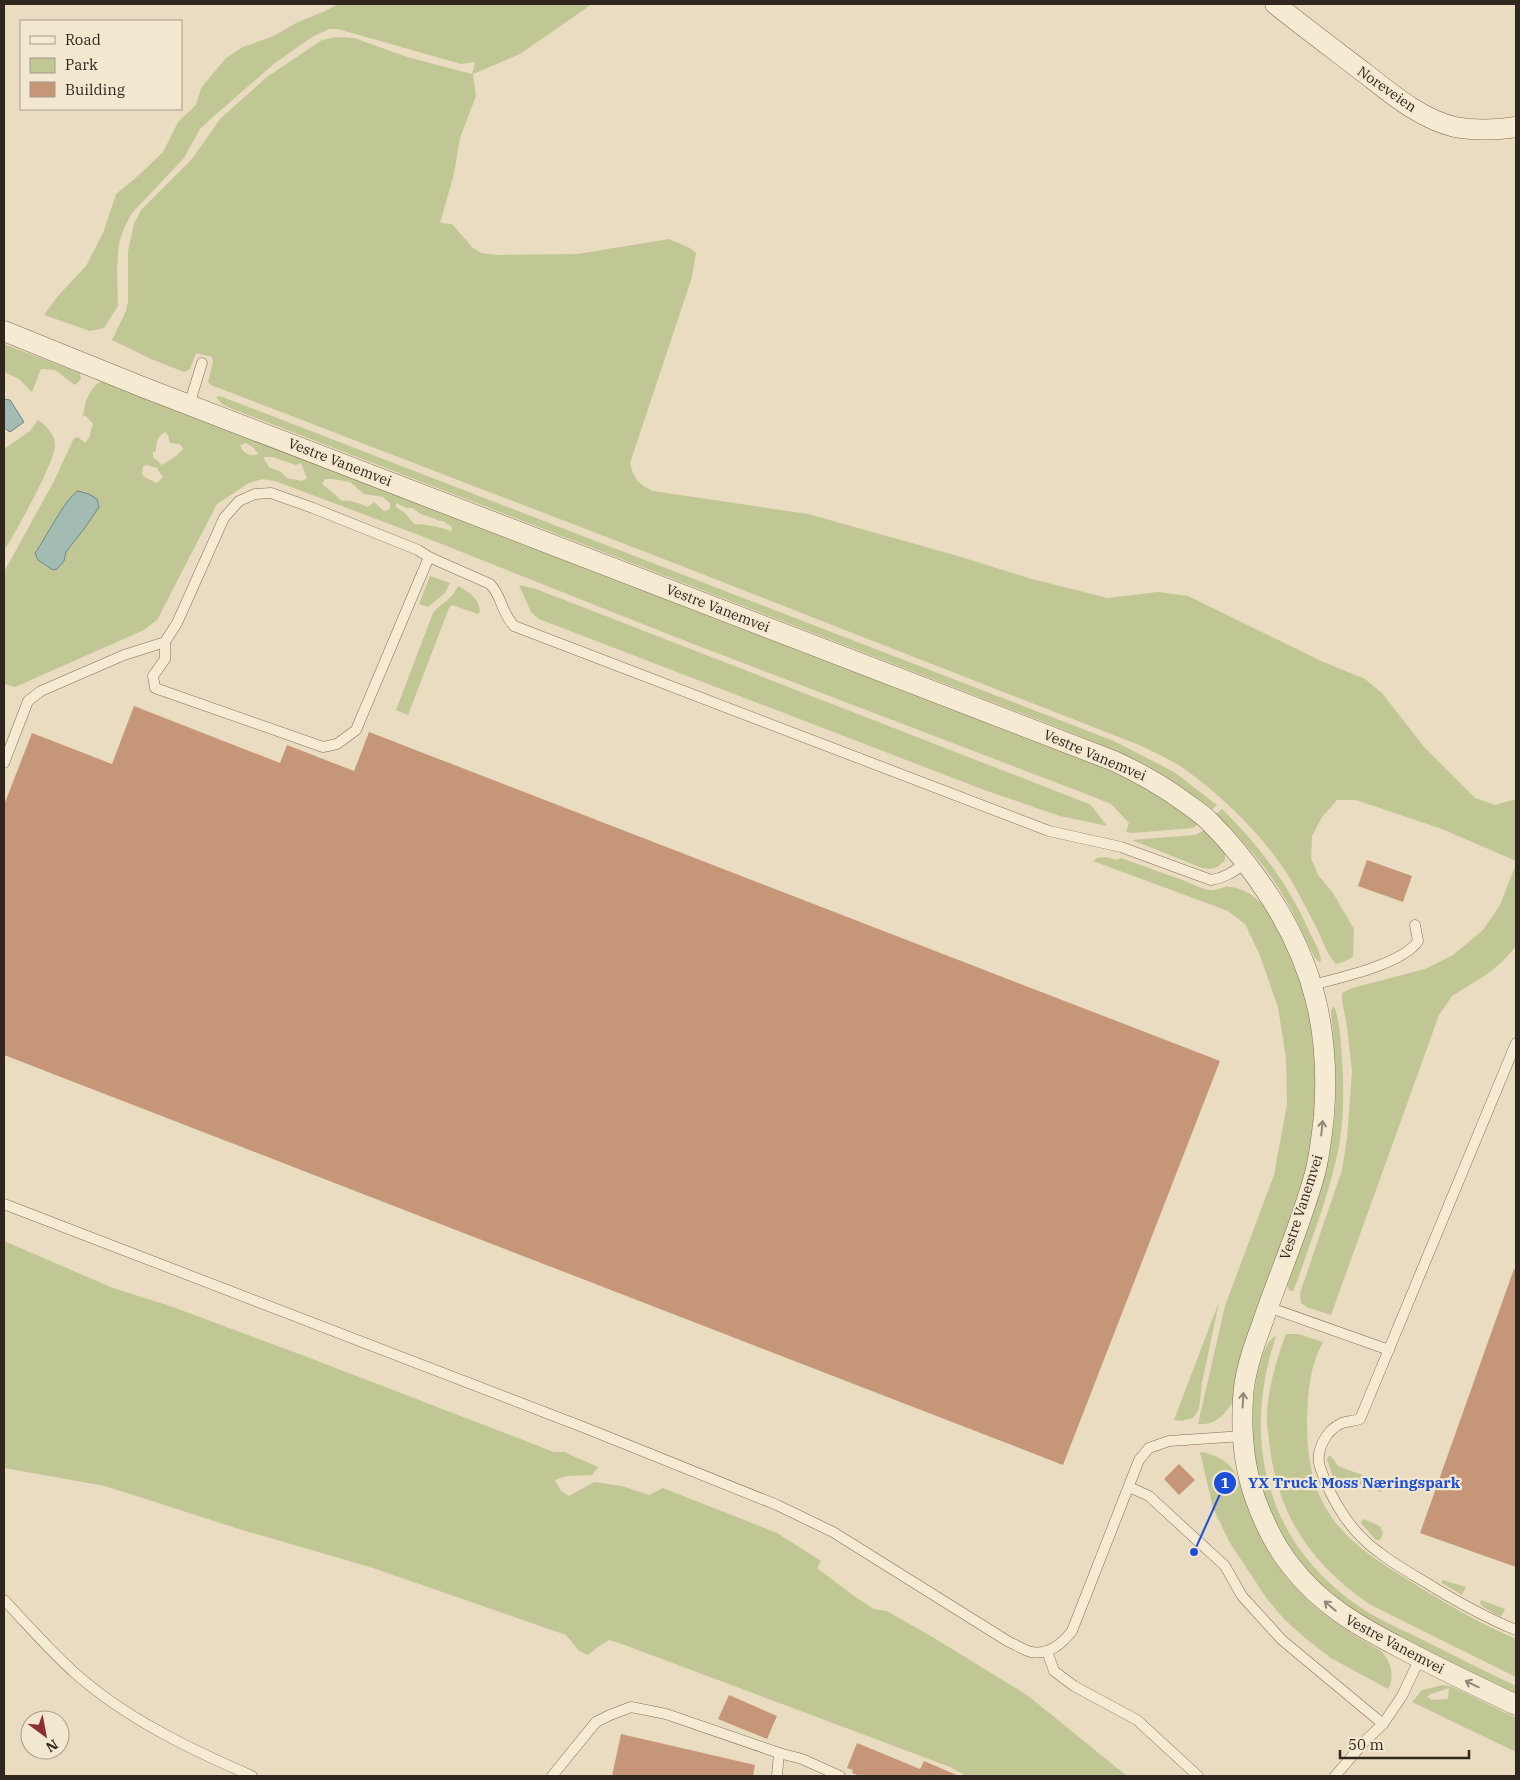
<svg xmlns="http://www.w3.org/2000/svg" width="1520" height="1780" font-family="'IBM Plex Serif',serif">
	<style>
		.green { fill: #c1c695; fill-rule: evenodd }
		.water { fill: #a2bcb4; stroke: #6b8881 }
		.building { fill: #c59778 }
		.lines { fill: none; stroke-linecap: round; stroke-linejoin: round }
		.lane-casing { stroke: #816e59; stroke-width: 11 }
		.street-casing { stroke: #816e59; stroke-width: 21 }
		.lane { stroke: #f5ead2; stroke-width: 10 }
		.street { stroke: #f5ead2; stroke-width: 20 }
		.oneway { stroke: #938878 }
		.labels { text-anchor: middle; stroke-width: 4.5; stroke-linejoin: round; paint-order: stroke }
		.street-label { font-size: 14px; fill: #31261d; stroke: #f2e7cf }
		.leader { fill: none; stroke: #1d4ed8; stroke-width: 2 }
		.callout-dot { fill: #1d4ed8; stroke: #f2e7cf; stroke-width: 2 }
		.mark-label { font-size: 15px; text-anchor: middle; font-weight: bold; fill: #fff }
		.callout-label { font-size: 15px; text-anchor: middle; font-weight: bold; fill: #1d4ed8; stroke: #f2e7cf; stroke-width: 4.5; stroke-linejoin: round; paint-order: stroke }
	</style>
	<rect width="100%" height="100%" fill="#e9dcc0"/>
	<!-- green -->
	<g class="green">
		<path d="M338 4H592L520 54 473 74 476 96 460 138 454 174 440 223 452 224 472 247 481 253 497 255 578 254 669 239 690 248 696 253 692 277 630 463C633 478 639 485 653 491L808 514 958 556 1032 579 1108 598 1158 592 1188 596 1321 661 1365 679 1382 693 1424 747 1475 798 1495 805 1516 799V861L1442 829 1356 800H1337L1322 817 1312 836 1311 858 1318 875 1333 893 1354 929 1353 957 1343 962 1336 964C1326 953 1323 940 1316 927 1308 911 1300 896 1291 880 1266 838 1218 791 1177 764 1165 757 1152 751 1139 745L669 561 211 385 208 382 213 362 212 357 196 353 190 369 184 372 151 359 112 340 126 311 128 301V251L134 224 141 210 192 159 220 119 267 77 322 40 336 37 354 38 407 57 472 74 475 62 461 64 338 29H329L312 37 275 63 214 116 200 129 184 158 132 213 124 228 119 243 117 269 118 306 104 328 90 331 44 315 58 296 86 266 103 233 116 194 139 175 163 152 178 122 196 105 201 88 226 58 243 47 274 36 296 23 325 11Z"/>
		<path d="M4 344 80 373 81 379 75 385 55 370 41 369 32 392 19 379 4 372Z"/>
		<path d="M102 381 1073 754 1143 786 1175 806 1198 824 1193 828 1132 833 1126 832 1129 823 1111 804 1094 797 688 642 424 537 275 481 262 479 249 483 217 504 157 620 144 630 15 687 4 684V572L54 481 74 438 78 437 85 443 89 438 93 424 85 415 83 417C85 403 88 388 102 381ZM165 432 168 435 170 443 180 444 183 449 176 456 162 465 153 457V452L156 451C156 443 157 436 165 432ZM246 443 254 448 258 454C251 458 242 452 240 445ZM263 457H272L296 465 301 463 307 478 302 481 287 478 281 472 269 467ZM147 465 157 468 163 477 157 483 144 477 142 473 143 466ZM325 479H332L350 482 364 494 383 497 390 503V509L384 511 374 502 368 507C358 503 351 500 341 501L337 496 322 484ZM75 492 99 507 84 529 66 552 64 561 53 570 38 560 35 553ZM396 503 407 508H412L421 514 435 519 439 521H443L452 527 451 531C440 527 424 524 414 524L405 513 396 507Z"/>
		<path d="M220 396 1114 741 1174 772 1217 805 1211 810C1165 769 1109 748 1052 725L230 408 222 404 216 397Z"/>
		<path d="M38 420C46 426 54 433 55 444 57 459 14 535 4 551V449L30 431Z"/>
		<path d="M430 576 450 583 445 593 428 607 419 604Z"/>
		<path d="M519 585 536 589 1084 802 1091 805 1107 826 1060 816 987 791 539 619 531 612Z"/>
		<path d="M458 586C469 592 479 598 480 612L478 614 452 605 449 608 408 715 396 710 433 613C442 602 451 601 458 586Z"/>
		<path d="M1222 809C1259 845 1289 885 1310 933 1314 941 1320 951 1321 961L1319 962 1315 958C1304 937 1295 915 1283 895 1265 865 1242 839 1216 814Z"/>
		<path d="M1205 830 1225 849V860C1218 868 1213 870 1202 868L1132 840 1195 835Z"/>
		<path d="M1106 857 1117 860 1121 858C1141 865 1162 873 1182 880 1191 883 1201 889 1210 890 1215 891 1220 888 1225 887 1233 886 1243 890 1250 894 1268 906 1277 924 1285 942 1320 1014 1322 1091 1306 1168L1235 1397C1228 1412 1216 1426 1198 1424L1225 1306 1274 1175 1287 1104 1286 1058 1278 1007 1259 953 1245 924 1228 911 1093 861 1097 858Z"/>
		<path d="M1516 864V946L1503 961 1486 975 1452 996 1439 1015 1331 1315 1309 1308 1301 1303 1300 1293 1342 1170 1347 1139 1352 1071 1347 1027 1342 1000V993L1352 988 1425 969 1453 955 1483 930 1500 905Z"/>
		<path d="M1334 1006C1340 1022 1341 1042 1342 1059 1344 1086 1344 1113 1340 1140 1332 1188 1313 1234 1298 1279L1293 1291H1290L1286 1284 1309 1226 1329 1158 1335 1115 1336 1077 1331 1010Z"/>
		<path d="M4 1241 113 1288 173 1307 307 1357 554 1452H564L598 1467 592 1475 567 1476 555 1480 561 1491 569 1496 594 1482 622 1486 649 1495 663 1488 777 1533 821 1561 817 1568 854 1596 874 1609 887 1611 934 1638 1027 1695 1127 1776H966L950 1767 619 1643 609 1640 598 1647 588 1655 579 1651 566 1635 373 1568 239 1529 105 1486 4 1468Z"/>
		<path d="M1219 1302 1202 1383 1199 1409 1193 1418 1182 1421 1174 1420Z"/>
		<path d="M1286 1334H1298L1323 1342C1309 1368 1308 1394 1307 1423 1307 1453 1311 1484 1327 1510 1346 1542 1379 1562 1410 1581 1444 1603 1479 1623 1516 1639V1677L1369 1604C1312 1564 1280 1519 1270 1449 1269 1437 1266 1423 1267 1411 1269 1385 1277 1358 1286 1334Z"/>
		<path d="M1276 1336C1242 1438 1264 1538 1354 1603 1373 1617 1396 1627 1417 1637 1450 1654 1483 1670 1516 1686V1694C1486 1679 1455 1664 1425 1650 1398 1636 1370 1623 1345 1606 1296 1571 1261 1510 1253 1450 1251 1433 1252 1415 1254 1398 1255 1383 1262 1341 1276 1336Z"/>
		<path d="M1200 1452C1209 1453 1220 1457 1228 1464 1239 1473 1245 1502 1251 1516 1258 1533 1267 1551 1278 1566 1305 1605 1341 1628 1381 1651 1391 1661 1395 1677 1388 1689L1331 1658 1305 1638 1284 1619 1267 1599 1230 1543 1213 1508Z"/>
		<path d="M1329 1456H1331L1338 1466 1384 1483 1381 1492 1342 1478 1337 1489 1327 1459Z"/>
		<path d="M1363 1519 1380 1526 1383 1533 1380 1540H1376L1361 1523Z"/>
		<path d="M1442 1580 1466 1587 1462 1595 1442 1583Z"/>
		<path d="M1481 1600 1505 1609 1501 1617 1483 1607 1480 1603Z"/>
		<path d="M1443 1685 1453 1687 1516 1718V1752L1412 1702 1422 1690ZM1449 1688 1448 1699 1432 1700 1427 1697 1431 1694Z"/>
	</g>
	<!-- water -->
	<g class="water">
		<path d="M4 399 10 400 24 422 10 432 4 428Z"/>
		<path d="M78 491 89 494 97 499 99 507 84 529 66 552 64 561 57 569 53 570 38 560 35 553C46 538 64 500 78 491Z"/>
	</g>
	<!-- building -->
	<g class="building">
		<path d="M134 706 280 763 287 745 354 771 369 732 1220 1061 1063 1465 4 1055V805L32 733 112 764Z"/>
		<path d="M1367 860 1412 876 1403 902 1358 886Z"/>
		<path d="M1514 1269H1516V1567L1420 1533Z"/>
		<path d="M1179 1464 1195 1480 1179 1495 1164 1479Z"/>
		<path d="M729 1695 777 1716 767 1739 718 1719Z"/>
		<path d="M621 1734 755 1765 753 1776H612Z"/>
		<path d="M857 1743 920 1769 924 1761 959 1776H860L852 1773 853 1770 847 1768Z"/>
	</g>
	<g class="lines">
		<defs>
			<g id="lane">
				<path d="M189 405 202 363"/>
				<path d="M165 642V659L153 676 155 688 323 747 337 744 356 730 429 557"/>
				<path d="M4 763 28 701 41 691 124 655 165 642 177 623 224 518 239 501 255 494 271 493 313 508 418 550 429 557 490 584C502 596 501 612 514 626L1049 831 1121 847 1211 880C1225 878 1234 871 1246 863"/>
				<path d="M1312 985C1339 978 1403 964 1418 941L1415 925"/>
				<path d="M1516 1043 1360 1419C1355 1421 1348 1421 1342 1423 1326 1430 1315 1451 1320 1467 1331 1500 1351 1533 1380 1553 1394 1564 1410 1573 1425 1582 1454 1600 1484 1617 1516 1630"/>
				<path d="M4 1204 588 1429 777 1505 833 1532 1009 1642C1016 1645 1024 1650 1031 1652 1048 1655 1062 1644 1072 1631L1139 1460 1149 1448 1169 1441 1243 1436"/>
				<path d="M1268 1307 1389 1350"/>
				<path d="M1129 1487 1149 1496 1225 1566 1242 1596 1282 1640 1383 1724"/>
				<path d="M4 1600C27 1624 50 1651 76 1674 127 1719 190 1749 252 1776"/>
				<path d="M1047 1651 1054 1671 1074 1686 1137 1720 1198 1776"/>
				<path d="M552 1776 596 1722 610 1715 631 1707 666 1714 779 1753 802 1759 840 1776"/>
				<path d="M777 1776 779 1753"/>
				<path d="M1335 1776 1366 1740 1383 1724 1402 1696 1420 1658"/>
			</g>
			<g id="street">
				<path d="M1275 4C1305 28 1336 51 1366 74 1393 95 1421 119 1455 127 1475 131 1496 130 1516 127"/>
				<path d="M4 331 140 386 1114 761C1140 773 1163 786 1186 803 1194 809 1202 814 1209 821 1233 845 1254 872 1272 900 1315 968 1330 1034 1324 1115 1322 1134 1320 1154 1315 1173 1301 1225 1279 1274 1262 1324 1253 1348 1244 1374 1243 1399 1241 1432 1244 1467 1255 1498 1264 1523 1275 1546 1291 1566 1320 1604 1358 1626 1399 1647 1438 1668 1477 1686 1516 1705"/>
			</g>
		</defs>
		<!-- lane casing -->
		<use href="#lane" class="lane-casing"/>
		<!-- street casing -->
		<use href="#street" class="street-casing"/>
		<!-- lane -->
		<use href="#lane" class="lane"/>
		<!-- street -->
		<use href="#street" class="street"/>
	</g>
	<!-- one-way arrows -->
	<defs><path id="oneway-shaft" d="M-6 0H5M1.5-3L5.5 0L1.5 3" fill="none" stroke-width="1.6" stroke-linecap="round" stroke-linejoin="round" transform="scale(1.25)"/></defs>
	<g class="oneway">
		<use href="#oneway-shaft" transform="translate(1322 1128) rotate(-84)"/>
		<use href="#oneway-shaft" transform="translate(1243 1400) rotate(-87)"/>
		<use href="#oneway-shaft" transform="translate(1330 1606) rotate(-140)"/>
		<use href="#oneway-shaft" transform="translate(1472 1684) rotate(-154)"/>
	</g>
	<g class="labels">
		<!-- street labels -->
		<g class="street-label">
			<text transform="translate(1387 89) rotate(35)" y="5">Noreveien</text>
			<text transform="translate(340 462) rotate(21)" y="5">Vestre Vanemvei</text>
			<text transform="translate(718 608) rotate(21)" y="5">Vestre Vanemvei</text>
			<text transform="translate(1095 755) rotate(23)" y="5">Vestre Vanemvei</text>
			<text transform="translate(1301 1207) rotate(-72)" y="5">Vestre Vanemvei</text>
			<text transform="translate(1395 1644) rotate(28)" y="5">Vestre Vanemvei</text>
		</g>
	</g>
	<!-- callouts -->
	<path class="leader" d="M1194 1552L1225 1483"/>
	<g class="callout-dot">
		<circle cx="1194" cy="1552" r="5"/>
		<circle cx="1225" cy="1483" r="12"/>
	</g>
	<g class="mark-label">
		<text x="1225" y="1488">1</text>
	</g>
	<g class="callout-label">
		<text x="1354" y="1488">YX Truck Moss Næringspark</text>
	</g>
	<!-- border -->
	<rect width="1520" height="1780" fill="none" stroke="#31261d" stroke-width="10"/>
	<!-- legend -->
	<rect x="20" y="20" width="162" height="90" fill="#f2e7cf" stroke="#a59a88"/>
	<rect x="30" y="36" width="25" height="8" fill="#f5ead2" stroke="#a59a88"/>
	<text x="65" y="45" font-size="15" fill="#31261d">Road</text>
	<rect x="30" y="58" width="25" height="15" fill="#c1c695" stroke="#a59a88"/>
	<text x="65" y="70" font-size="15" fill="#31261d">Park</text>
	<rect x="30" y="82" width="25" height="15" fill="#c59778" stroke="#a59a88"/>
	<text x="65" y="95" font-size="15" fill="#31261d">Building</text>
	<!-- north arrow -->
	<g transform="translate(45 1735) rotate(148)"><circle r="24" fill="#f2e7cf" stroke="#a59a88"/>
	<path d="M0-4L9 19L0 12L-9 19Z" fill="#8b2f30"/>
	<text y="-8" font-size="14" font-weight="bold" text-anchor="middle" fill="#31261d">N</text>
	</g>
	<!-- scale -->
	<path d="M1340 1750v8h129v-8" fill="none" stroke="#31261d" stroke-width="2.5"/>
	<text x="1348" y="1750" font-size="15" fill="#31261d" stroke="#f2e7cf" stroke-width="4" paint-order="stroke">50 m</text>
</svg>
